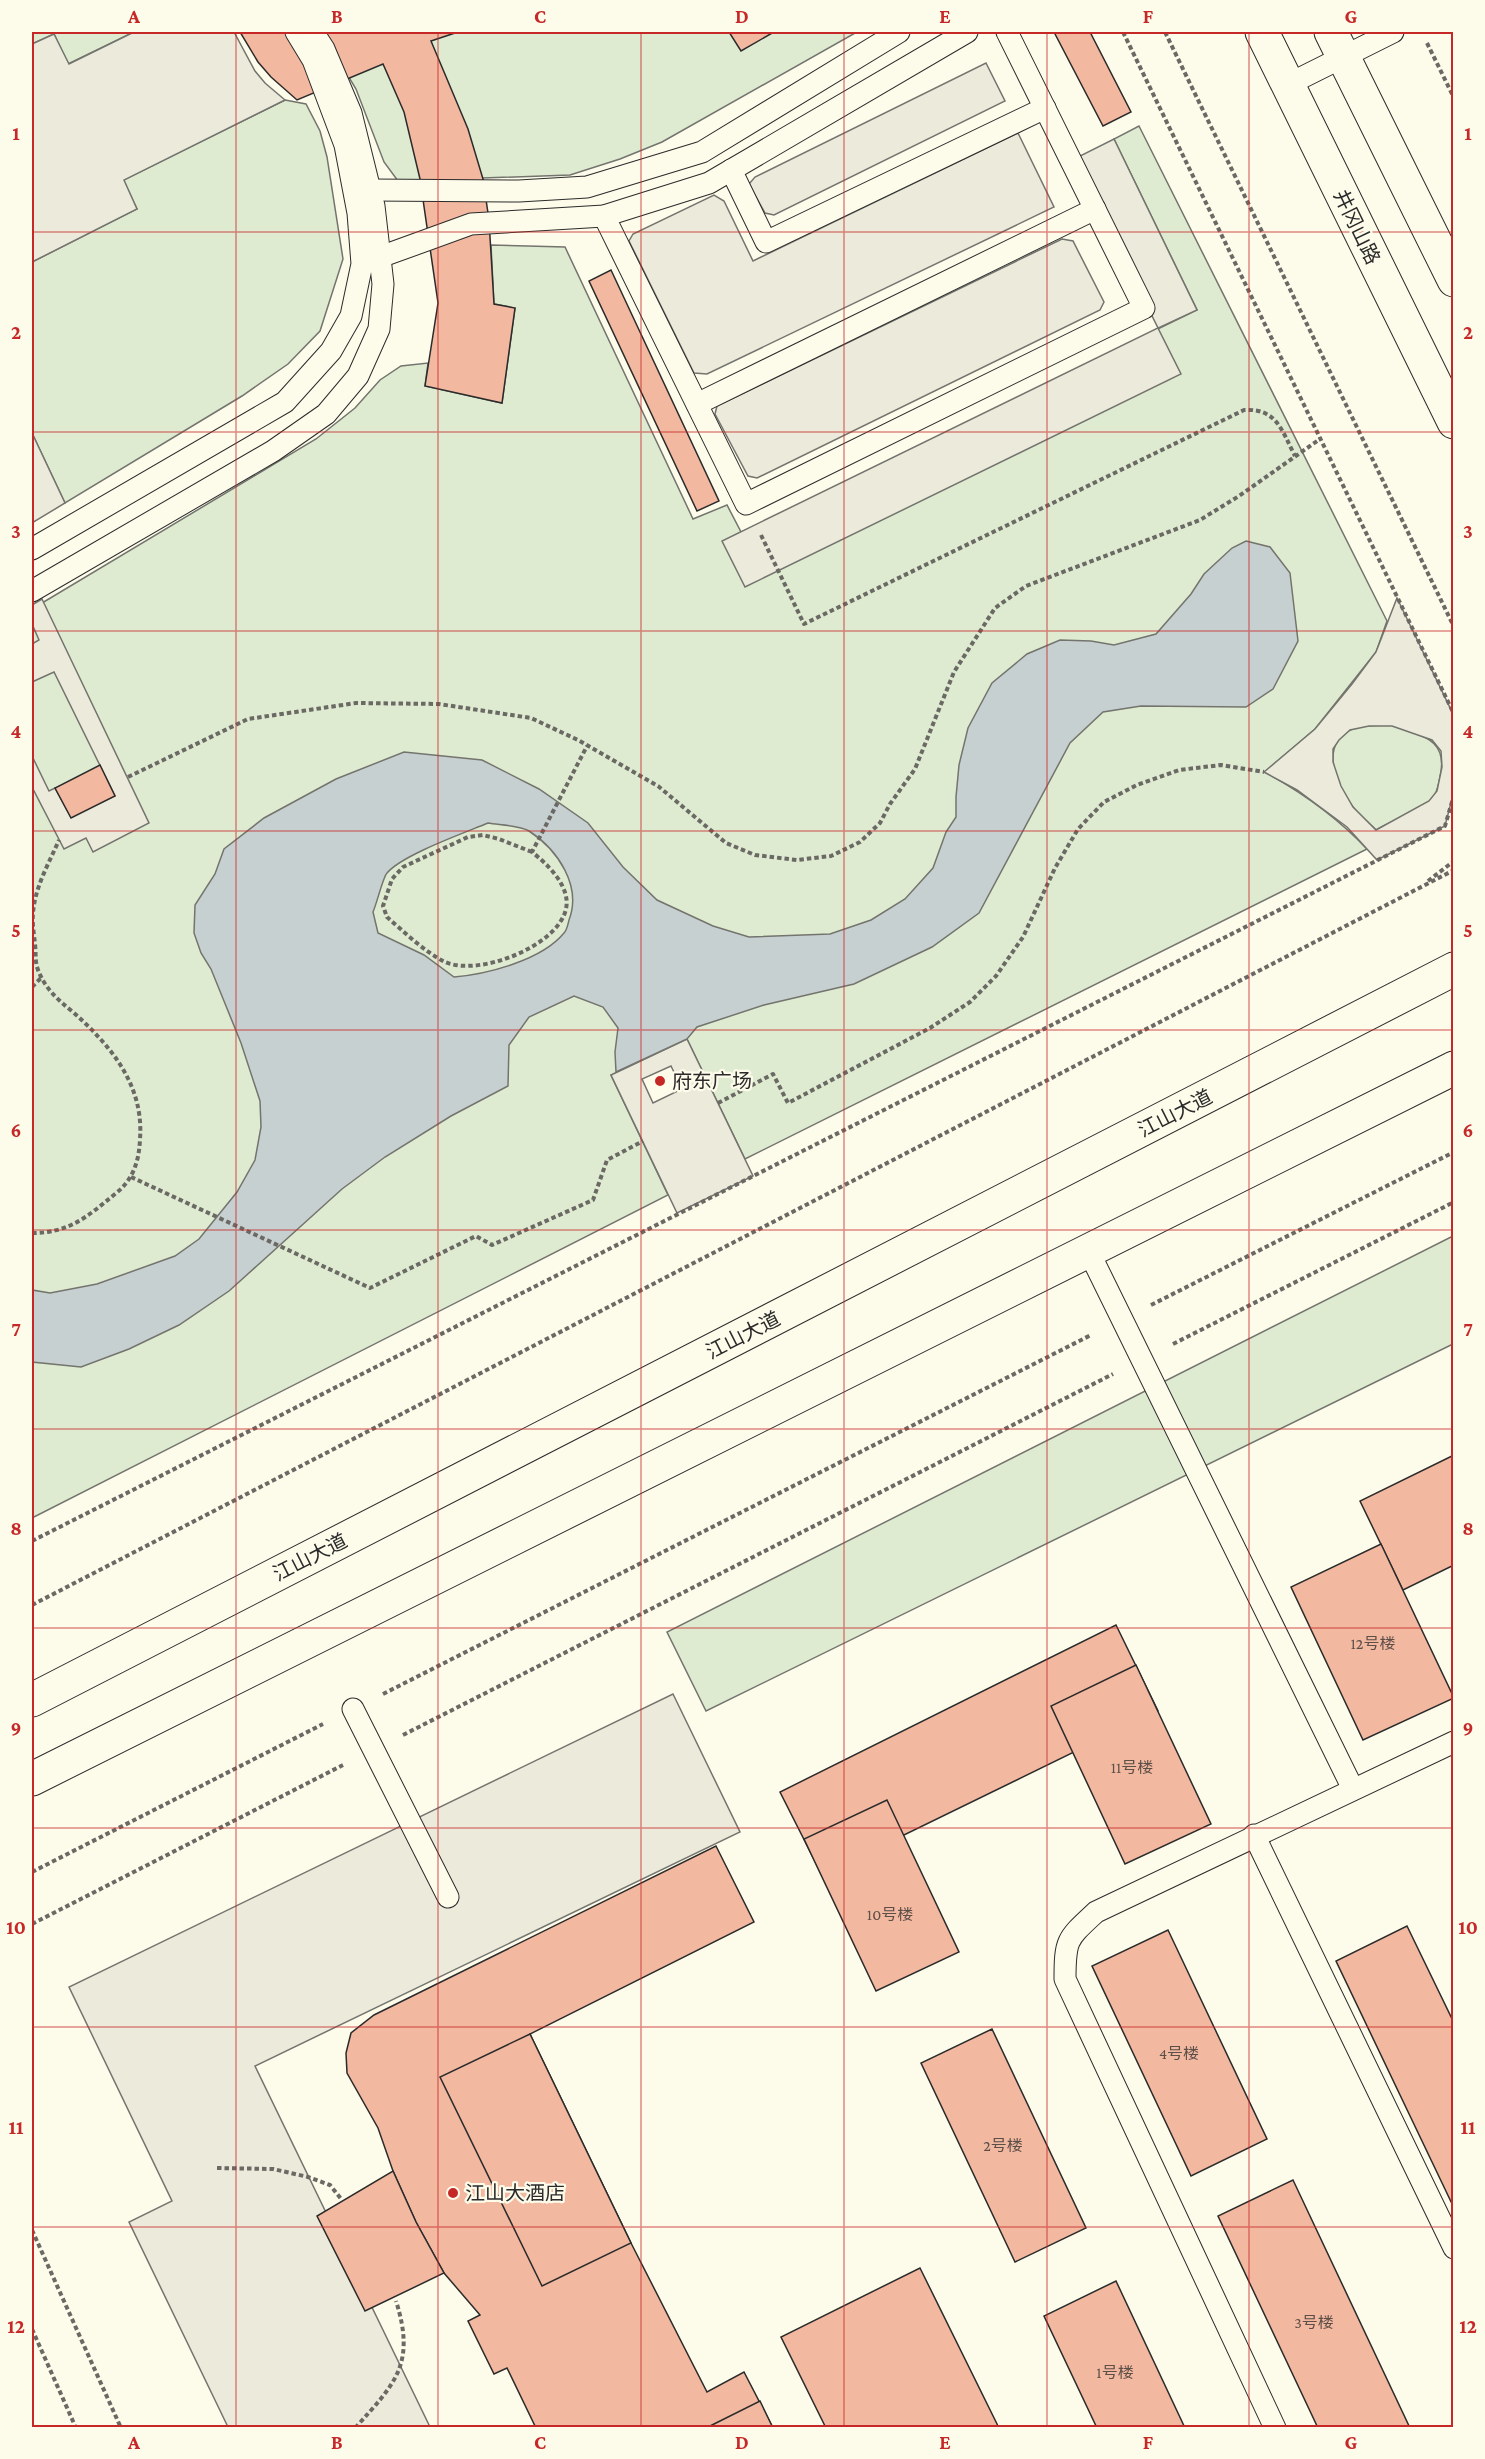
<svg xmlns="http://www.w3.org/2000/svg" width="1485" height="2459" font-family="'Crimson Pro','Noto Sans SC',serif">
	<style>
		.green { fill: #deebd1; stroke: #74746e; stroke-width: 1.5 }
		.parking { fill: #eceadb; stroke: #74746e; stroke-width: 1.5; fill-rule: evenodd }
		.water { fill: #c7d0d0; stroke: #74746e; stroke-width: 1.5; fill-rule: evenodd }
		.building { fill: #f2b8a0; stroke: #2b2b2b; stroke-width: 1.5 }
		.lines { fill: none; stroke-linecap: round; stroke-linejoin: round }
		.service-casing { stroke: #2b2b2b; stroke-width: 23 }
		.tertiary-casing { stroke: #2b2b2b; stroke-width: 35 }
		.secondary-casing { stroke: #2b2b2b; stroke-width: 35 }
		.path { stroke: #6a6964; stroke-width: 4; stroke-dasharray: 4.5 3; stroke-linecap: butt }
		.service { stroke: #fdfbea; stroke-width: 21 }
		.tertiary { stroke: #fdfbea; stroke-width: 33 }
		.secondary { stroke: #fdfbea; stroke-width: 33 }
		.grid { fill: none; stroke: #c62828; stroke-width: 1.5; stroke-opacity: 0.55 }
		.poi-dot { fill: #c62828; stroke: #fdfbea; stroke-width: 2 }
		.labels { text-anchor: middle; stroke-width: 4.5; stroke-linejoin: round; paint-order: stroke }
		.number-label { font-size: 16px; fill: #5d4e48 }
		.street-label { font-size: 20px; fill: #2b2b2b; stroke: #fdfbea }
		.poi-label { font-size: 20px; fill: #2b2b2b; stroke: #fdfbea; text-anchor: start }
		.neatline { fill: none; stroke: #c62828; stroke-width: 2 }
		.grid-label { font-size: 20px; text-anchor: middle; font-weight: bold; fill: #c62828 }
	</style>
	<rect width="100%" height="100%" fill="#fdfbea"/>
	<!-- green -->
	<g class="green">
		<path d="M32 32H134L68 64 54 34 32 44Z"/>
		<path d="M322 32H857L662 142 620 159 570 175 398 181 384 162 356 89Z"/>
		<path d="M285 100 306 104 320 131 327 157 343 259 320 331 288 364 242 396 65 503 32 433V262L137 209 123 180Z"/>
		<path d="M1139 126 1387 621 1376 652 1315 729 1265 772C1303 793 1337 817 1367 849L745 1159 687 1039 611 1075 668 1195 32 1518V609L316 439 355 408 380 380 401 366 428 363 425 386 502 403 515 308 494 304 491 245 565 247 693 519 727 505 741 532 723 541 1197 310 1114 139Z"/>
		<path d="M1391 725C1421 736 1449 738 1440 777 1438 786 1437 795 1429 802 1414 813 1392 821 1376 830 1368 822 1359 815 1353 807 1337 786 1319 746 1350 730 1362 724 1379 726 1391 725Z"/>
		<path d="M1453 1236V1344L706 1711 667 1632Z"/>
	</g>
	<!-- parking -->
	<g class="parking">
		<path d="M134 32H234L255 71 265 83 285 100 124 180 137 209 32 262V44L54 34 69 64Z"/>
		<path d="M986 63 1005 101 774 215 765 213 749 184 755 177Z"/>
		<path d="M1018 133 1054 207 707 374 694 373 629 241 633 234 714 195 724 201 753 261Z"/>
		<path d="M1114 139 1197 310 1158 328 1181 374 745 587 722 541 1158 328 1074 159Z"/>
		<path d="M1062 239 1073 241 1104 302 1100 310 757 478 748 476 715 414 717 406Z"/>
		<path d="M32 433 65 503 32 523Z"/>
		<path d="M1397 598 1453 714V795L1445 826 1377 860 1347 827 1297 790 1264 772 1315 729 1352 684 1376 652ZM1369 726H1392L1432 740 1441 751 1442 767 1437 791 1429 801 1376 830 1353 807 1341 786 1333 762V749L1339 740 1350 730Z"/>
		<path d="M42 599 149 823 93 852 86 838 64 849 32 787V756L49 791 55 788 71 817 115 796 54 672 32 682V644L39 640 32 624V605Z"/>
		<path d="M687 1039 753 1176 677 1213 611 1075ZM671 1066 682 1089 653 1103 642 1079Z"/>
		<path d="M673 1694 740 1832 255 2066 430 2427H228L129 2222 172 2201 69 1987Z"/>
	</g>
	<!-- water -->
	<path class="water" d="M1246 541 1270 547 1290 573 1298 641 1273 689 1246 707 1141 706 1103 712 1070 743 979 913 932 947 854 984 764 1005 697 1027 687 1039 616 1072 615 1052 618 1028 603 1007 574 996 529 1017 509 1045 508 1086 451 1116 385 1157 342 1189 229 1291 179 1325 129 1349 81 1367 32 1362V1290L50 1293 97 1284 175 1256 199 1239 237 1192 255 1160 261 1127 260 1101 241 1043 211 969 201 953 194 933 195 905 215 874 224 849 264 818 336 779 404 752 482 760 539 789 588 823 623 867 657 900 713 926 749 937 830 934 871 920 905 899 933 868 946 832 956 817V797L959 765 968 728 992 683 1027 654 1060 640 1091 641 1114 645 1156 634 1191 594 1204 574 1232 548ZM488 823C500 825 519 825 529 831 558 850 582 886 569 920 568 924 567 930 564 933 542 960 488 974 454 977L424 955 378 933 373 912C377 903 383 877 387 873 402 855 464 833 488 823Z"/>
	<!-- building -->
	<g class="building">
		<path d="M240 32H458L431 41 468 129 483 179 489 220 494 304 515 308 502 403 425 386 438 303 420 179 404 112 383 64 297 100 271 77 258 62Z"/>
		<path d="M729 32H774L741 51Z"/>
		<path d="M1054 32H1090L1131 112 1103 126Z"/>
		<path d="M611 270 719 501 697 511 589 281Z"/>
		<path d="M100 765 115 796 71 818 55 788Z"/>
		<path d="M1454 1455V1565L1403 1590 1360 1501Z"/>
		<path d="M1381 1544 1454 1698 1363 1740 1291 1587Z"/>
		<path d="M1116 1625 1158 1711 822 1875 780 1792Z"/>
		<path d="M1136 1665 1211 1824 1125 1864 1051 1706Z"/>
		<path d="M887 1800 959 1952 876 1991 804 1839Z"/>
		<path d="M716 1846 754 1922 530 2034 631 2243 707 2392 744 2372 773 2428H536L507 2368 494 2374 468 2321 480 2315 444 2273 416 2222 393 2171 378 2128 347 2073 346 2053 351 2033 374 2015Z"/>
		<path d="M1407 1926 1454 2023V2208L1336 1961Z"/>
		<path d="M1168 1930 1267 2139 1191 2176 1092 1966Z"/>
		<path d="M992 2029 1086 2228 1015 2262 921 2063Z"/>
		<path d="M530 2034 631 2243 542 2286 440 2077Z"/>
		<path d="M393 2171 416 2222 444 2273 365 2311 317 2216Z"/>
		<path d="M1293 2180 1410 2428H1318L1218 2216Z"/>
		<path d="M920 2268 999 2428H826L781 2337Z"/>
		<path d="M1116 2281 1185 2428H1097L1044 2316Z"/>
		<path d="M760 2401 773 2428H706Z"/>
	</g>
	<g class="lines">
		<defs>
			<g id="service">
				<path d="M1287 85 1393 32"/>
				<path d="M731 170 766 242 1045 108"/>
				<path d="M371 190 519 191 587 187 702 152 899 32"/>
				<path d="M604 216 746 504 1144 308 1007 32"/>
				<path d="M380 257 471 224 604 216 709 183 967 32"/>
				<path d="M697 404 1095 209"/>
				<path d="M32 549 285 402 331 351 351 316 362 264 358 213 345 145 313 60 296 32"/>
				<path d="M32 591 273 451 326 414 358 376 379 329 383 284 374 206 351 113 324 49 313 32"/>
				<path d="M1088 1250 1353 1789"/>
				<path d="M353 1709 448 1897"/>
				<path d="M1254 1835 1454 2248"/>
				<path d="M1275 2428 1065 1979C1065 1939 1067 1939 1096 1912L1454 1742"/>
			</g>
			<g id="tertiary">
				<path d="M1262 32 1454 422"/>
				<path d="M1331 32 1454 280"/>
			</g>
			<g id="secondary">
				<path d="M32 1700 1454 969"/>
				<path d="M32 1779 1454 1068"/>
			</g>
		</defs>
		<!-- service casing -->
		<use href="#service" class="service-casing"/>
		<!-- tertiary casing -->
		<use href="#tertiary" class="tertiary-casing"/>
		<!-- secondary casing -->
		<use href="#secondary" class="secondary-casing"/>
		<!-- path -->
		<g class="path">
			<path d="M1123 32 1454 714"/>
			<path d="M1165 32 1454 627"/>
			<path d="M1427 43 1454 98"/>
			<path d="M761 535 804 624 1244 410C1277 408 1282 431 1295 456"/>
			<path d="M128 777 248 719 356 703 439 704 531 718 578 740 658 786 726 843 755 855 797 860 831 856 860 842 880 823 890 804 915 769 954 672 995 608 1026 586 1200 520 1239 496 1320 439"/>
			<path d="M532 852 499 839 483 835 468 837 403 867 392 879 383 906 387 917C403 931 426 953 445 962 479 977 558 946 566 909 571 886 547 864 532 852L587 746"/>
			<path d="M1428 881 1454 861"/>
			<path d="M32 987 42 977"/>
			<path d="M718 1103 773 1074 788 1103 930 1028 970 1002 996 976 1023 937 1055 868 1078 829 1104 802 1137 785 1179 770 1221 765 1264 772"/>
			<path d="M131 1177 370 1288 476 1236 492 1245 593 1200 607 1160 643 1141"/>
			<path d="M32 1233C69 1233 87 1217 115 1194 133 1180 139 1162 140 1139 144 1085 111 1046 73 1012 57 999 44 988 37 967 35 960 36 952 35 944 34 934 32 923 33 913 35 887 49 863 59 840"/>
			<path d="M1151 1305 1454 1152"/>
			<path d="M1173 1344 1454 1202"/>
			<path d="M32 1541 1445 826 1454 795"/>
			<path d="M32 1605 1454 870"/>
			<path d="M383 1694 1091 1335"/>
			<path d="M403 1735 1113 1374"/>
			<path d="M32 1872 323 1724"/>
			<path d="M32 1924 343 1765"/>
			<path d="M217 2168 273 2169 308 2177 330 2185 342 2200"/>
			<path d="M32 2230 121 2428"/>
			<path d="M32 2329 76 2428"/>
			<path d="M355 2428C395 2384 416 2364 396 2301"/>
		</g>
		<!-- service -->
		<use href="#service" class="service"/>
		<!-- tertiary -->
		<use href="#tertiary" class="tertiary"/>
		<!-- secondary -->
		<use href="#secondary" class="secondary"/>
	</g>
	<!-- grid -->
	<path class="grid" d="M236 32V2428M438 32V2428M641 32V2428M844 32V2428M1047 32V2428M1249 32V2428M32 232H1454M32 432H1454M32 631H1454M32 831H1454M32 1030H1454M32 1230H1454M32 1429H1454M32 1628H1454M32 1828H1454M32 2027H1454M32 2227H1454"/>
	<!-- markers -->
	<g class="poi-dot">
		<circle cx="660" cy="1081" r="6"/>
		<circle cx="453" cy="2193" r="6"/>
	</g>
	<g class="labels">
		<!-- number labels -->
		<g class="number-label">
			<text x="1373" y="1649">12号楼</text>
			<text x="1132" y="1773">11号楼</text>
			<text x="890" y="1920">10号楼</text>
			<text x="1179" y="2059">4号楼</text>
			<text x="1003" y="2151">2号楼</text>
			<text x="1314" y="2328">3号楼</text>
			<text x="1115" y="2378">1号楼</text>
		</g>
		<!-- street labels -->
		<g class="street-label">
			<text transform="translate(1357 227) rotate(64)" y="7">井冈山路</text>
			<text transform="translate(1175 1113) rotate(-27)" y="7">江山大道</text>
			<text transform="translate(743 1335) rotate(-27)" y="7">江山大道</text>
			<text transform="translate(310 1557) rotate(-27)" y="7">江山大道</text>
		</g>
		<!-- poi labels -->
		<g class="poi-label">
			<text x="672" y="1088">府东广场</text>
			<text x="465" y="2200">江山大酒店</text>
		</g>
	</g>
	<!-- border -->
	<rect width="1485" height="2459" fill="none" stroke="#fdfbea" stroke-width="66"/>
	<rect x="33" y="33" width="1419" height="2393" class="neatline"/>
	<g class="grid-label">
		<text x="134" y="23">A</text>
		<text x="337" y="23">B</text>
		<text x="540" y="23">C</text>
		<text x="742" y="23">D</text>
		<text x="945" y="23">E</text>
		<text x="1148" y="23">F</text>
		<text x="1351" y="23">G</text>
		<text x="16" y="140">1</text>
		<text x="1468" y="140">1</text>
		<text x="16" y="339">2</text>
		<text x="1468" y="339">2</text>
		<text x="16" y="538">3</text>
		<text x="1468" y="538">3</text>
		<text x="16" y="738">4</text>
		<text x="1468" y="738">4</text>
		<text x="16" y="937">5</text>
		<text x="1468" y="937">5</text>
		<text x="16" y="1137">6</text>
		<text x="1468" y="1137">6</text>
		<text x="16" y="1336">7</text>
		<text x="1468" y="1336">7</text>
		<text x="16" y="1535">8</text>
		<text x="1468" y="1535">8</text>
		<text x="16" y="1735">9</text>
		<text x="1468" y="1735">9</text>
		<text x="16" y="1934">10</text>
		<text x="1468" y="1934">10</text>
		<text x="16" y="2134">11</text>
		<text x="1468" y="2134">11</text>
		<text x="16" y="2333">12</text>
		<text x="1468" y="2333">12</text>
		<text x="134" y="2449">A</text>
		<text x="337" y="2449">B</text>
		<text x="540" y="2449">C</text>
		<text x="742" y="2449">D</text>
		<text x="945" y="2449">E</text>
		<text x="1148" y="2449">F</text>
		<text x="1351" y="2449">G</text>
	</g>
</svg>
